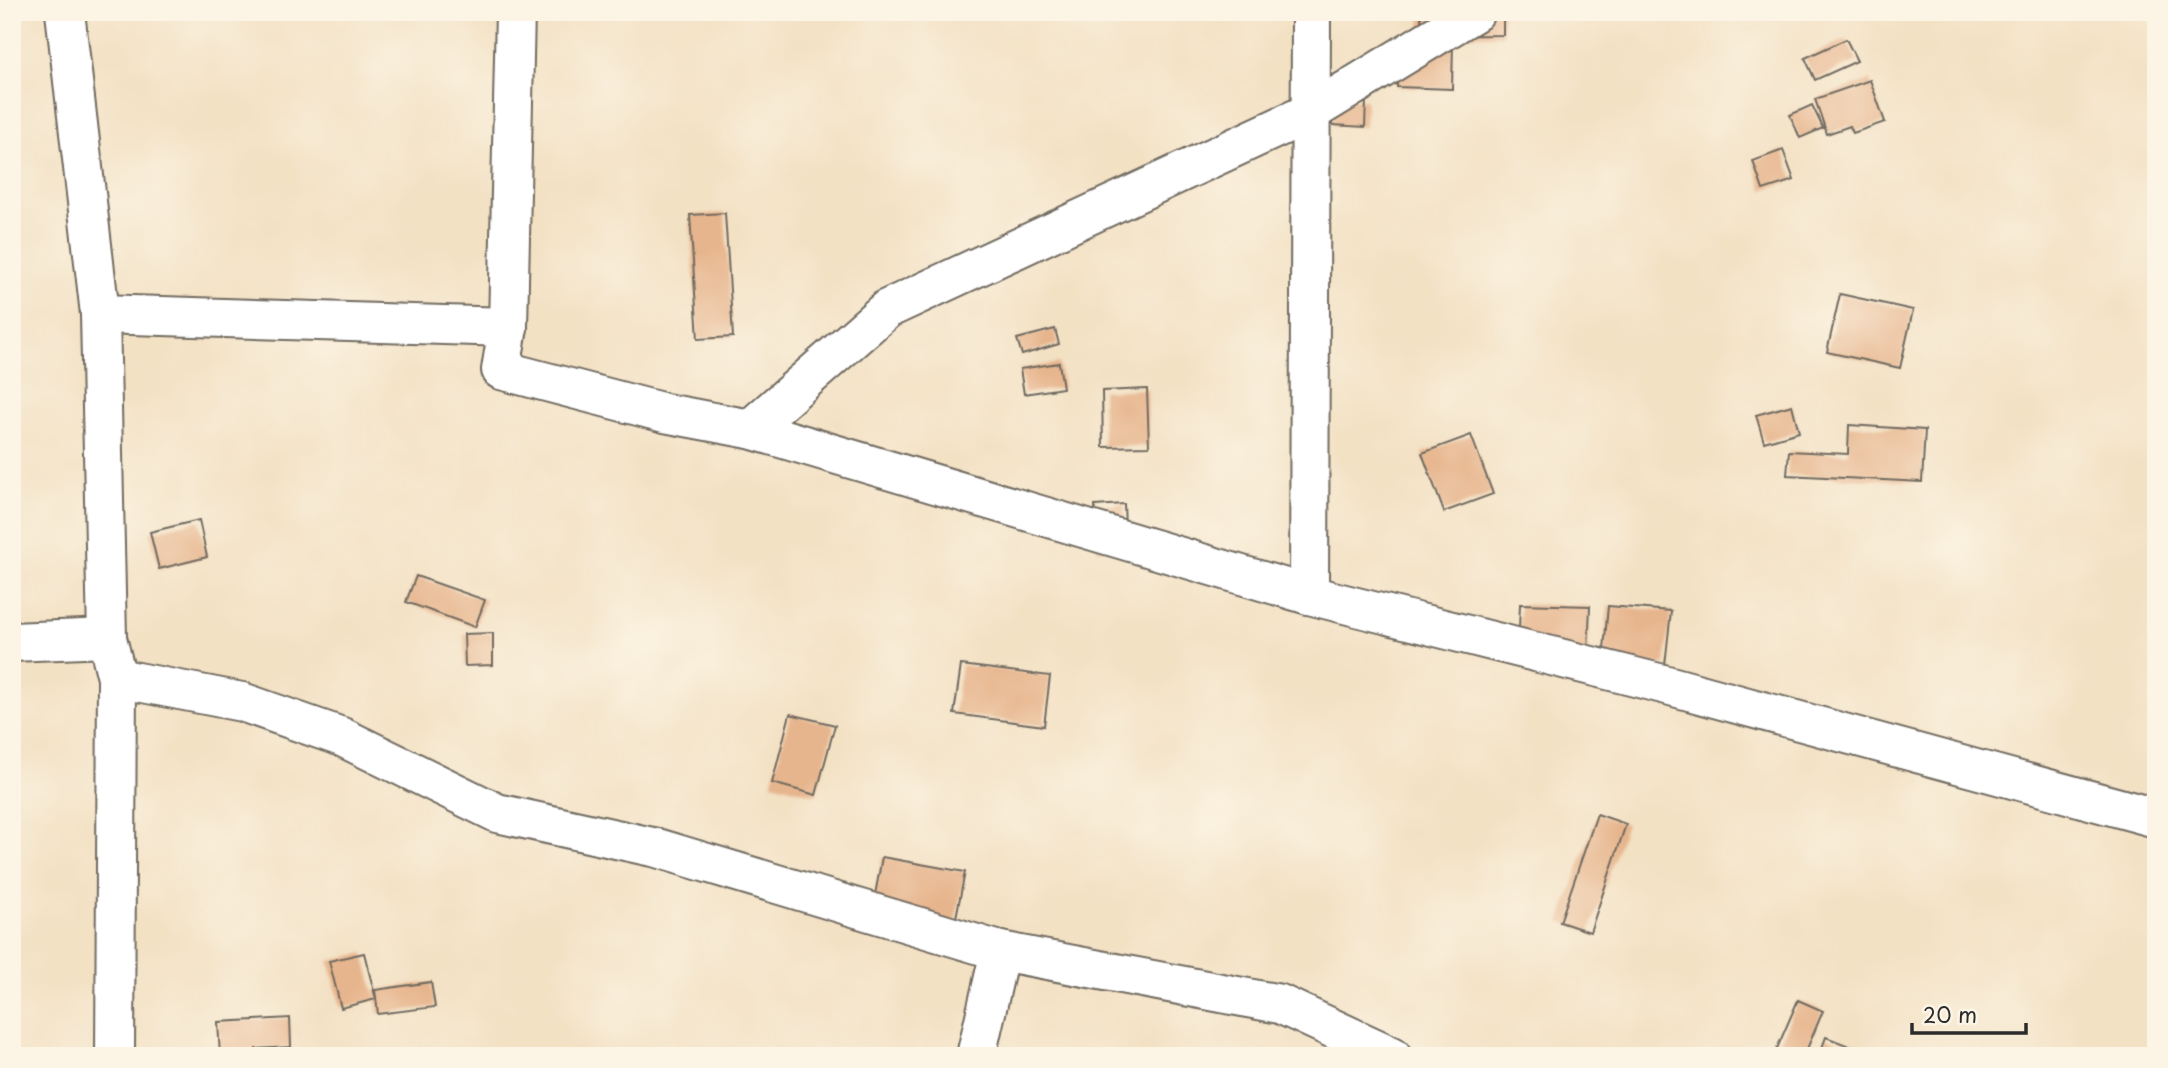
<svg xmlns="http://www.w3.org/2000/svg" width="2168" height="1068" font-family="'Playpen Sans',sans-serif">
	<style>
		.building { fill: #e7b58d }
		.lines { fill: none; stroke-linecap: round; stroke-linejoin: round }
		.minor-casing { stroke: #716b61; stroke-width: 42 }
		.minor { stroke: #fff; stroke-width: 38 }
	</style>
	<rect width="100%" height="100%" fill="#fcf5e5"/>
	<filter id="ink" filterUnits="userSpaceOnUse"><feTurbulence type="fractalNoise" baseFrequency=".0143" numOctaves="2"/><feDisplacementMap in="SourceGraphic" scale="14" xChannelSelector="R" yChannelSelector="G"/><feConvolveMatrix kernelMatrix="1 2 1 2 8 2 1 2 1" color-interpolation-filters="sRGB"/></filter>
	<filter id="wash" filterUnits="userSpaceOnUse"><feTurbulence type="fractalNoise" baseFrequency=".00686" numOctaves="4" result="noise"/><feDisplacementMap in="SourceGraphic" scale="28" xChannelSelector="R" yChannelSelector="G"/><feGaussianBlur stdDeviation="1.57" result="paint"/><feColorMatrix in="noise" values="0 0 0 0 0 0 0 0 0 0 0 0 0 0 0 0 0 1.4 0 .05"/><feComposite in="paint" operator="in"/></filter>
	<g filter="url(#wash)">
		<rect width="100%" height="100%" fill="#f3e1c4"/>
		<g id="blocks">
			<!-- building -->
			<g class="building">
				<path d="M1421 12H1503V35L1421 36Z"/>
				<path d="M1846 39 1857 61 1815 80 1805 58Z"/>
				<path d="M1398 40 1453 42 1452 89 1397 87Z"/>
				<path d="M1870 80 1885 122 1853 133 1850 126 1827 134 1815 99Z"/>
				<path d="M1334 98 1366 100 1365 127 1333 125Z"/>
				<path d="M1812 105 1823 128 1800 138 1790 115Z"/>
				<path d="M1783 150 1794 180 1763 190 1753 161Z"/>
				<path d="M725 213 733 337 698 339 690 215Z"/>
				<path d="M1840 294 1913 310 1900 368 1827 352Z"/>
				<path d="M1055 329 1059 344 1022 355 1017 339Z"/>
				<path d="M1059 363 1063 388 1024 394 1020 369Z"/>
				<path d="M1147 389 1149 446 1103 447 1102 391Z"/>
				<path d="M1792 405 1799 432 1764 442 1756 415Z"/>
				<path d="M1849 425 1925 430 1922 482 1787 475 1789 451 1848 454Z"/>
				<path d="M1471 435 1493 494 1444 512 1422 453Z"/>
				<path d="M1124 504 1126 548 1097 550 1095 506Z"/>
				<path d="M199 520 207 557 159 569 150 532Z"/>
				<path d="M416 576 485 600 475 627 406 602Z"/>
				<path d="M1520 604 1590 606 1587 675 1542 674 1543 657 1518 656Z"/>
				<path d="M1608 606 1671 611 1665 665 1603 660Z"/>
				<path d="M493 633V665L465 666 464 634Z"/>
				<path d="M961 665 1050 676 1044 726 954 714Z"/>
				<path d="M790 714 835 725 816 795 772 783Z"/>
				<path d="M1597 814 1626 824 1590 932 1560 922Z"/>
				<path d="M882 857 965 872 952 938 870 922Z"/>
				<path d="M364 953 376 999 341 1008 329 961Z"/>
				<path d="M431 982 435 1007 378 1014 375 990Z"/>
				<path d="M1798 1000 1823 1011 1804 1056H1781L1775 1053Z"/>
				<path d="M290 1018 291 1047 256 1049V1056H220L218 1022Z"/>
				<path d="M1826 1037 1862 1051 1860 1056H1819Z"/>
			</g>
		</g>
	</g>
	<g filter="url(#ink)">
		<use href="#blocks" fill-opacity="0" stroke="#716b61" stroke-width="2"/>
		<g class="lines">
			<defs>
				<g id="minor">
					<path d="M65 12 100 314 107 638 117 678 115 1056"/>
					<path d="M515 12 508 327 501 370 665 413 750 429 1309 595 1667 685 2156 818"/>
					<path d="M100 314 508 327"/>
					<path d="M750 429 887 309 1311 112 1475 12"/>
					<path d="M1309 595 1311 12"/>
					<path d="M12 642 107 638"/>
					<path d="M117 678 242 702 342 737 497 813 657 848 1000 951 1280 1004 1392 1056"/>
					<path d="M976 1056 1000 951"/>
				</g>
			</defs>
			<!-- minor casing -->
			<use href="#minor" class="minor-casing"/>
			<!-- minor -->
			<use href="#minor" class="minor"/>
		</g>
	</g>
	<!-- margin -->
	<rect width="2168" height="1068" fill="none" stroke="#fcf5e5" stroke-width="42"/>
	<!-- scale -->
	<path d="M1912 1023v10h114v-10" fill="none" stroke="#2b2b2b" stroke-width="3.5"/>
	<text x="1923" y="1023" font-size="21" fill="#2b2b2b" stroke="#fcf5e5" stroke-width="5" paint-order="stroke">20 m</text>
</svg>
